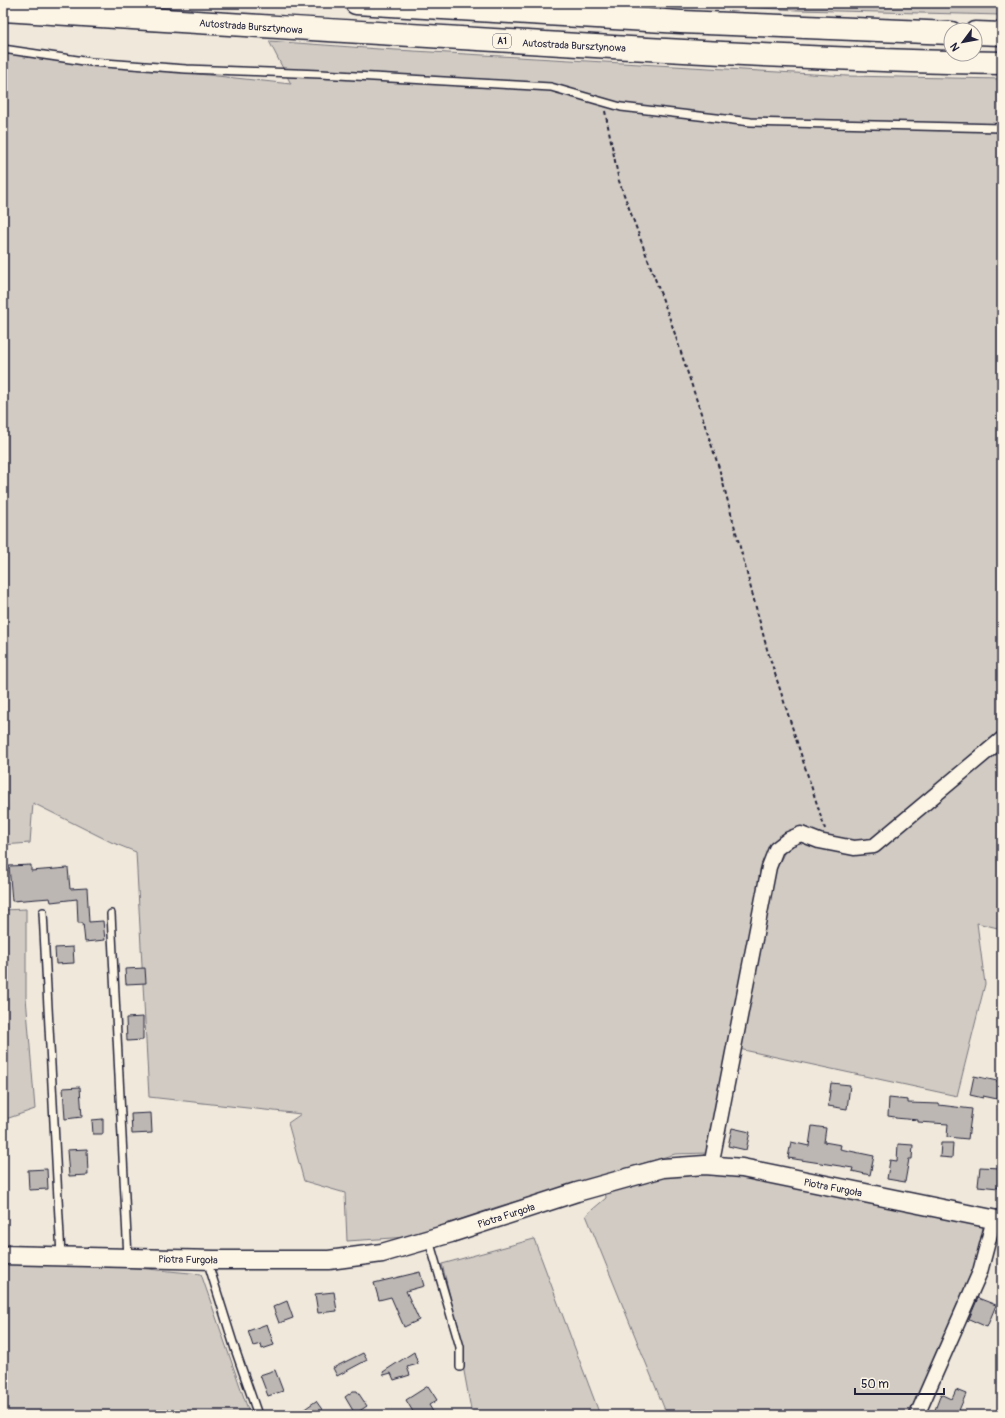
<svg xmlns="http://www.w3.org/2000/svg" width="1005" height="1418" font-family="Pangolin,sans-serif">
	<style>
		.green { fill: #d1cbc3; stroke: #7a767f }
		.building { fill: #bcb7b3; stroke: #22223b }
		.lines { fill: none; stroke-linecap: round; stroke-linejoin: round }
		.service-casing { stroke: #22223b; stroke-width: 10 }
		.minor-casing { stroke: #22223b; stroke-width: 17 }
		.tertiary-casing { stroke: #22223b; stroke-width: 21 }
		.motorway-casing { stroke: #22223b; stroke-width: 25 }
		.path { stroke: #22223b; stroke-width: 2; stroke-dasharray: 4 3; stroke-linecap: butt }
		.service { stroke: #fcf5e5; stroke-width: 7 }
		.minor { stroke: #fcf5e5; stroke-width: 14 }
		.tertiary { stroke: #fcf5e5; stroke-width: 18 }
		.motorway { stroke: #fcf5e5; stroke-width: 22 }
		.labels { text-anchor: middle; stroke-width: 3.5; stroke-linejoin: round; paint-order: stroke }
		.shield { fill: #fcf5e5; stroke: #63616e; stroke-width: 1 }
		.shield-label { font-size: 9px; font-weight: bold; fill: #22223b }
		.street-label { font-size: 10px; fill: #22223b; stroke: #fcf5e5 }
	</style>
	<rect width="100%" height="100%" fill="#efe8db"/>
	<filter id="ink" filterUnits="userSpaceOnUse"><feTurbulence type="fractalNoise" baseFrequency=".025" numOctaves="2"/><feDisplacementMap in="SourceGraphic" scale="8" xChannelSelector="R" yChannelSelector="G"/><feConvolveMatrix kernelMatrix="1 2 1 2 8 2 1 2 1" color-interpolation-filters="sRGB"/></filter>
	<g filter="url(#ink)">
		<!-- green -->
		<g class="green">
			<path d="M670 3H1002V15L797 10Z"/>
			<path d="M269 41 379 49 847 76 1002 79V929L977 923 985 984 957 1096 739 1049 775 872 788 845 775 842 760 869 758 893 708 1153 675 1154 497 1207 408 1237 347 1241 345 1193 304 1181 288 1123 301 1114 149 1097 136 852 111 842 33 803 30 843 3 845V53L291 84Z"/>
			<path d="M26 909V997L35 1109 3 1120V910Z"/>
			<path d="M662 1173H713L854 1195 983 1226 977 1265 909 1415H667L586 1215 606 1198 605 1189Z"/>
			<path d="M534 1239 600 1415H472L451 1300 442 1264Z"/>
			<path d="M3 1262 126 1267 201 1274 250 1415H3Z"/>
		</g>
		<!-- building -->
		<g class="building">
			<path d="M31 865V871L68 868 70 889 87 888 89 922 103 921 105 940 85 942 83 923H78L77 899 51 902 50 898 12 901 9 866Z"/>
			<path d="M73 947 74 963 56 964 55 948Z"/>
			<path d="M145 968 146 983 126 984 125 969Z"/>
			<path d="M143 1017V1040L127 1041 126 1018Z"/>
			<path d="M974 1076 1002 1082V1100L983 1096V1098L970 1095Z"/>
			<path d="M831 1083 850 1085 847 1109 828 1106Z"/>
			<path d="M80 1087 82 1117 65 1119 63 1088Z"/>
			<path d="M889 1098 908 1100V1103L939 1104V1105L972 1109 968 1139 947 1137 948 1124 918 1122V1120L895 1118V1117L888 1116Z"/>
			<path d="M151 1113 152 1133 132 1134 131 1114Z"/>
			<path d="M103 1119V1134H93L92 1120Z"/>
			<path d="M812 1126 826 1128 824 1142 841 1145 840 1149 874 1156 870 1175 852 1171 853 1168 788 1158 791 1142 809 1146Z"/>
			<path d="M732 1128 750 1132 746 1150 728 1146Z"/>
			<path d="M941 1143H953L952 1158 940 1157Z"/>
			<path d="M898 1144 913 1145 912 1159H909L905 1182 887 1179 890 1160 897 1161Z"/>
			<path d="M87 1149 88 1175 69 1176 67 1150Z"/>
			<path d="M980 1167 1000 1168 998 1188 978 1186Z"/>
			<path d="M47 1169 48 1189 29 1190 28 1170Z"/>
			<path d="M420 1272 424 1286 406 1291 419 1320 404 1327 391 1297 379 1300 374 1283Z"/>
			<path d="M334 1292 337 1311 318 1313 315 1294Z"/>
			<path d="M978 1298 996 1305 987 1327 969 1319Z"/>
			<path d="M287 1301 293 1318 279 1323 273 1307Z"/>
			<path d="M267 1324 274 1345 262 1349 261 1344 253 1346 248 1331Z"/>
			<path d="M414 1352 418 1364 407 1367 410 1375 394 1380 391 1373 384 1375 383 1372Z"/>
			<path d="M363 1353 367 1360 337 1376 333 1368Z"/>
			<path d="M275 1370 283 1391 268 1396 260 1375Z"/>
			<path d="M428 1386 437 1400 429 1405 435 1415H415L406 1400Z"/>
			<path d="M956 1390 966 1394 957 1415H933L941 1394 952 1399Z"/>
			<path d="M353 1391H357L367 1406 355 1414 345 1397Z"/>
			<path d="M316 1401 326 1415H296Z"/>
		</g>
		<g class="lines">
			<defs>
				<g id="service">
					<path d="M3 49 91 62 186 69 320 74 551 87 621 107 751 122 1002 128"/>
					<path d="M43 912 61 1256"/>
					<path d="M111 914 128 1258"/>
					<path d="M429 1240 460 1347V1367"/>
					<path d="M207 1260 235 1349 258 1415"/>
				</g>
				<g id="minor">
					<path d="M711 1166 769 867 776 849 789 839 801 834 819 841 854 848 874 846 1002 739"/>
					<path d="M917 1415 980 1272 994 1219"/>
				</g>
				<path id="tertiary" d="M3 1255 214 1260H329L382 1253 451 1233 577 1192 663 1168 705 1165 742 1168 1002 1221"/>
				<g id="motorway">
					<path d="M356 3 681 22 951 33"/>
					<path d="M3 10C200 22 398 35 595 46 731 54 866 61 1002 63"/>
					<path d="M975 33 1002 34"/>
				</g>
			</defs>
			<!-- service casing -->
			<use href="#service" class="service-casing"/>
			<!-- minor casing -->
			<use href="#minor" class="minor-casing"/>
			<!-- tertiary casing -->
			<use href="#tertiary" class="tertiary-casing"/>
			<!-- motorway casing -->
			<use href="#motorway" class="motorway-casing"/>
			<!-- path -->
			<path class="path" d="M605 111 619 181 671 322 719 468 767 649 825 829"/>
			<!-- service -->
			<use href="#service" class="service"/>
			<!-- minor -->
			<use href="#minor" class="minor"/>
			<!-- tertiary -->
			<use href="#tertiary" class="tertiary"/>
			<!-- motorway -->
			<use href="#motorway" class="motorway"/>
		</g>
	</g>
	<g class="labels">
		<!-- shield labels -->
		<rect class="shield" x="493" y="34" width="18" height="14" rx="3"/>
		<g class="shield-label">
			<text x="502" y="44">A1</text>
		</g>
		<!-- street labels -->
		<g class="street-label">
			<text transform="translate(251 26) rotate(4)" y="4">Autostrada Bursztynowa</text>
			<text transform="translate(574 45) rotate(3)" y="4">Autostrada Bursztynowa</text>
			<text transform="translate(833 1187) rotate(11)" y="4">Piotra Furgoła</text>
			<text transform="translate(506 1215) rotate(-18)" y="4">Piotra Furgoła</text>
			<text transform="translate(188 1259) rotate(1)" y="4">Piotra Furgoła</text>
		</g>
	</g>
	<!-- margin -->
	<rect width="1005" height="1418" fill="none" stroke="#fcf5e5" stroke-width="16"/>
	<rect x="8" y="8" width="989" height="1402" fill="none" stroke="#22223b" stroke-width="1.5" filter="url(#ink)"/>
	<!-- north arrow -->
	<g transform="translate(963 42) rotate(238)"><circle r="19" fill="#fcf5e5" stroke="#a5a1a1"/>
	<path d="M0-3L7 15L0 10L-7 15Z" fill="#22223b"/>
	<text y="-6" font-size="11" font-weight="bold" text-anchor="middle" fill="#22223b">N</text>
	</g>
	<!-- scale -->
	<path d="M855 1388v6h89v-6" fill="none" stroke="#22223b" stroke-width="2"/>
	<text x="861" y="1388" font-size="12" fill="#22223b" stroke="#fcf5e5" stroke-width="3" paint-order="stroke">50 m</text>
</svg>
